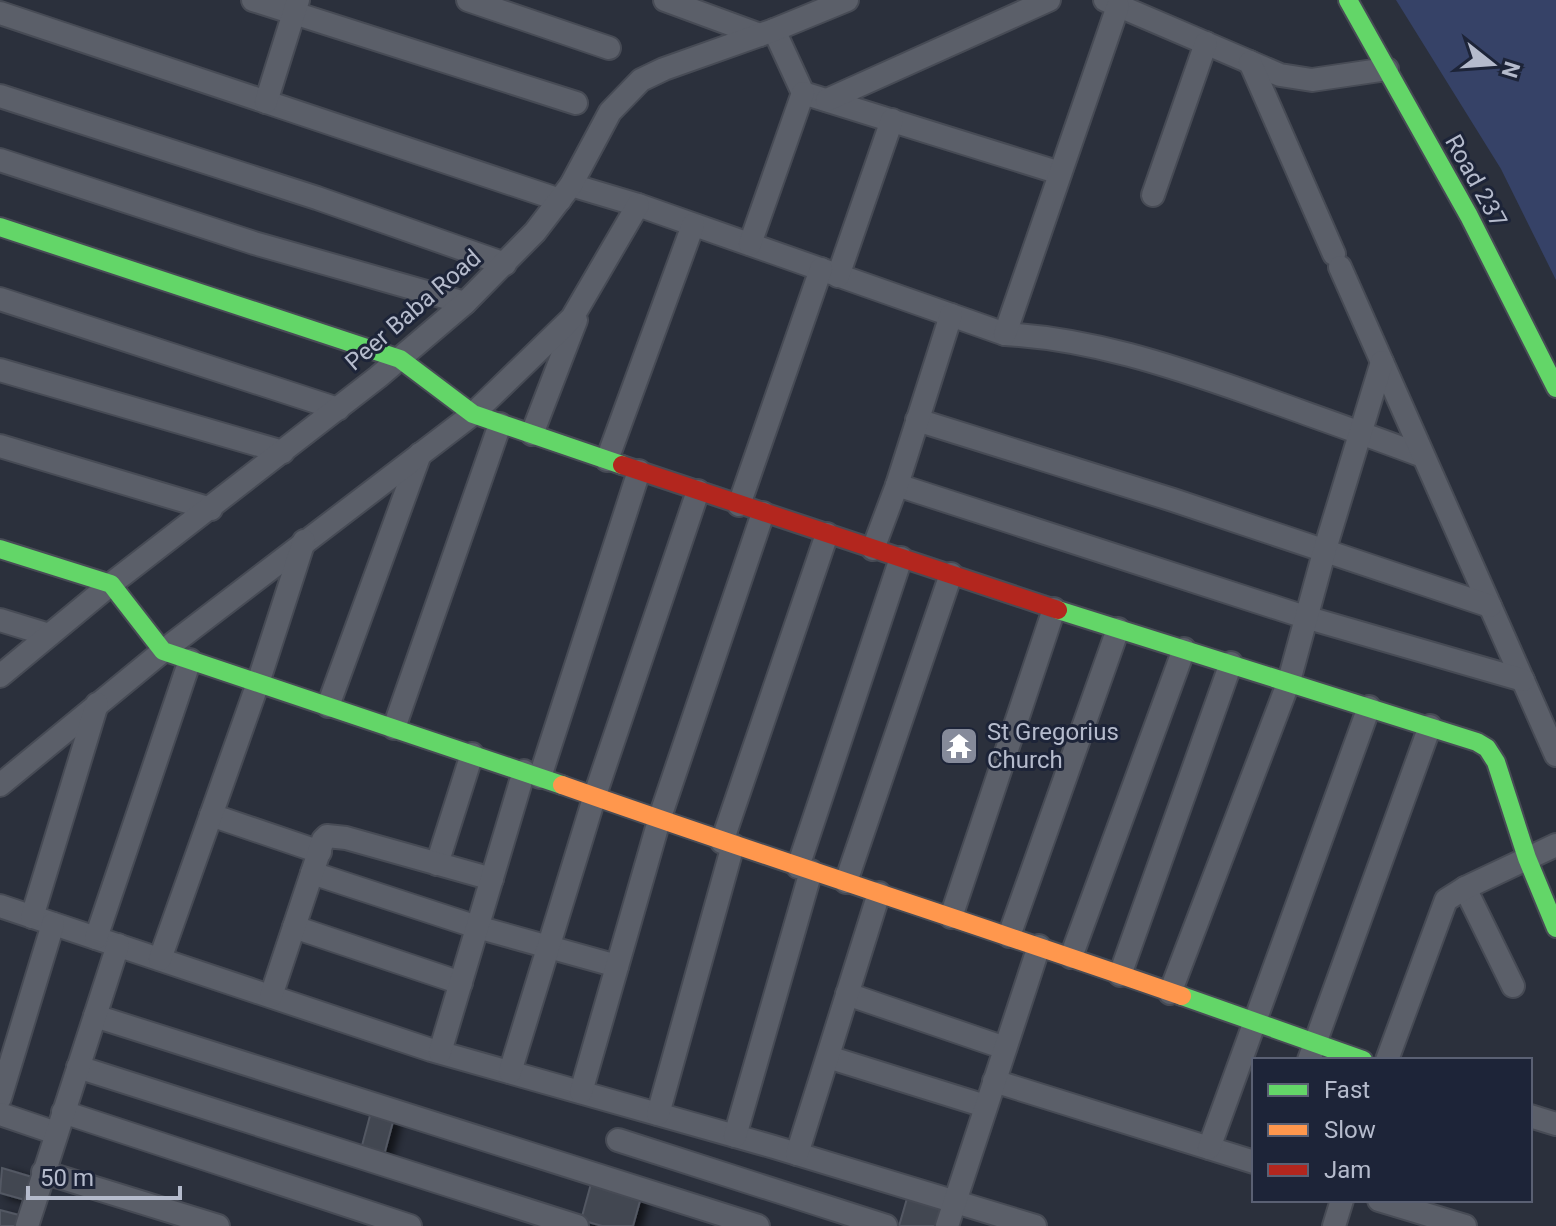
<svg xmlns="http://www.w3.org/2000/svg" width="1556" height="1226" font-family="Roboto,sans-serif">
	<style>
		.water { fill: #364267 }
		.building { fill: #434751; stroke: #535863; stroke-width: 2; filter: url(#shadow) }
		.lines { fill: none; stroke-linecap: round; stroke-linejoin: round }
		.street-casing { stroke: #474b55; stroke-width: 26 }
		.fast-casing { stroke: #474b55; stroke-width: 22 }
		.slow-casing { stroke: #474b55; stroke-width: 22 }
		.jam-casing { stroke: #474b55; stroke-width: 22 }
		.street { stroke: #5b5f69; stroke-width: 22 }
		.fast { stroke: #63d668; stroke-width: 18 }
		.slow { stroke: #ff974d; stroke-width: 18 }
		.jam { stroke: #b3261e; stroke-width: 18 }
		.labels { text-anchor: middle; stroke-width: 6; stroke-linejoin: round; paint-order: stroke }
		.street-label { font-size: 24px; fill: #b5bbcc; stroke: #1d2438 }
		.poi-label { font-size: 24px; fill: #b5bbcc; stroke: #1d2438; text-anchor: start }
	</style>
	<defs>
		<filter id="shadow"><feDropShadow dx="7" dy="4" stdDeviation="4" flood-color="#0009"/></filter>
	</defs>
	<rect width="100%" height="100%" fill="#2b303c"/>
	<!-- water -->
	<path class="water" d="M1396 0H1556V280L1501 169Z"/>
	<!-- building -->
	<g class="building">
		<path d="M371 1112 394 1118 383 1159 360 1153Z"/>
		<path d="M2 1168 32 1177 25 1200 0 1193Z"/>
		<path d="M592 1180 642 1194 633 1226H602L581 1220Z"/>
		<path d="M908 1195 946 1206 940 1226H899Z"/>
		<path d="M0 1210 19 1215 16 1226H0Z"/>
	</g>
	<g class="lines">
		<defs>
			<g id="street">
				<path d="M253 0 576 103"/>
				<path d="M468 0 609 48"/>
				<path d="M665 0 760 35"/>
				<path d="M1105 0 1280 75 1312 80 1387 69"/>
				<path d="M0 13 560 200"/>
				<path d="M774 30 803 93 1060 173"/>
				<path d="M1250 62 1334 254"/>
				<path d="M0 96 317 198 505 264"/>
				<path d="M827 100 1049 0"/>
				<path d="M266 102 298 0"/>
				<path d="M0 160 254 243 465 303"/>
				<path d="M571 185 638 205 1005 334C1091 339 1169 365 1249 393 1307 414 1365 434 1423 456"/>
				<path d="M1153 195 1206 43"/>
				<path d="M750 244 803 93"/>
				<path d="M1340 267 1556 755"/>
				<path d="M838 276 892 120"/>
				<path d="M0 299 338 409"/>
				<path d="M1005 334 1118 6"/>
				<path d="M0 370 283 452"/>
				<path d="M917 420 1173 500 1490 606"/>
				<path d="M532 434 576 320"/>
				<path d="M0 446 211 509"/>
				<path d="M607 460 693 225"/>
				<path d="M897 485 1305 617 1523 680"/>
				<path d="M739 505 821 269"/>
				<path d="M873 549 897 485 951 315"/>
				<path d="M0 620 49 635"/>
				<path d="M0 676 111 584 378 377 465 303 535 232 571 185 610 112 641 80 664 69 774 30 847 0"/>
				<path d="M328 706 420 454"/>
				<path d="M394 728 500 424"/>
				<path d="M540 777 639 471"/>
				<path d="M0 785 163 651 473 414 572 318 638 205"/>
				<path d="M211 815 320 852"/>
				<path d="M722 842 827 534"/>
				<path d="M437 864 472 754"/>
				<path d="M798 867 901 558"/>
				<path d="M312 873 477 927 617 966"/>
				<path d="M846 882 951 574"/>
				<path d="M1465 888 1513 986"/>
				<path d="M0 906 431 1050 774 1147 1035 1226"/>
				<path d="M32 917 97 704"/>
				<path d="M951 917 1054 609"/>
				<path d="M294 927 461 983"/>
				<path d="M1009 936 1118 629"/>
				<path d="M96 938 190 660"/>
				<path d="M1071 957 1184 649"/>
				<path d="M160 959 258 683 304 541"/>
				<path d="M1120 975 1231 663"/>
				<path d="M1170 993 1289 681 1325 549 1382 362"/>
				<path d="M847 994 1005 1048"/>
				<path d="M271 996 323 840 327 836 346 838 492 879"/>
				<path d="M95 1016 758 1226"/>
				<path d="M440 1052 524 771"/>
				<path d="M828 1057 985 1106"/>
				<path d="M1309 1060 1430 726"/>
				<path d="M1387 1060 1446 900 1465 888 1556 845"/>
				<path d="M78 1067 577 1226"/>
				<path d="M510 1072 595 795 698 491"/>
				<path d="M994 1081 1254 1162"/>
				<path d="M581 1092 660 817 763 513"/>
				<path d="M0 1098 53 924"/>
				<path d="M63 1112 410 1226"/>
				<path d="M0 1114 56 1133"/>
				<path d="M658 1114 733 845"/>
				<path d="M1530 1116 1556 1124"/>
				<path d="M735 1136 811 871"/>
				<path d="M618 1140 886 1226"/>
				<path d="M1209 1148 1369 707"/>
				<path d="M797 1154 879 893"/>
				<path d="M43 1172 218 1226"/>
				<path d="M1379 1200 1465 1226"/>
				<path d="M27 1226 118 945"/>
				<path d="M947 1226 1039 946"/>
				<path d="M1334 1226 1342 1200"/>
			</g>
			<g id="fast">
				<path d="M1348 0 1469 216 1556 388"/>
				<path d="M0 227 400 359 473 414 622 465"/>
				<path d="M0 549 111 584 163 651 562 785"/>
				<path d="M1058 610 1477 742 1487 748 1496 762 1527 858 1556 928"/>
				<path d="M1182 996 1363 1060"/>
			</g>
			<path id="slow" d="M562 785C768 858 976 924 1182 996"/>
			<path id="jam" d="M622 465 1058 610"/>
		</defs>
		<!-- street casing -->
		<use href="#street" class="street-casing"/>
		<!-- fast casing -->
		<use href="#fast" class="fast-casing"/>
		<!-- slow casing -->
		<use href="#slow" class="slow-casing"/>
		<!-- jam casing -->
		<use href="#jam" class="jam-casing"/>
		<!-- street -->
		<use href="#street" class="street"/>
		<!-- fast -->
		<use href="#fast" class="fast"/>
		<!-- slow -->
		<use href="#slow" class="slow"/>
		<!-- jam -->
		<use href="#jam" class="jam"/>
	</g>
	<!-- icons -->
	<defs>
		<symbol id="temple-square" viewBox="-11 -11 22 22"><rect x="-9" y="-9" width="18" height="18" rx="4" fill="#858a9a" stroke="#1d2438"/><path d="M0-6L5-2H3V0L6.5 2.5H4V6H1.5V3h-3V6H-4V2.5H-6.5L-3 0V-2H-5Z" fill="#fff"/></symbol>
	</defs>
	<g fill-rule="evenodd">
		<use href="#temple-square" x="937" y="724" width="44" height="44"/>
	</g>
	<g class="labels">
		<!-- street labels -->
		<g class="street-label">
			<text transform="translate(1476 181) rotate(61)" y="8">Road 237</text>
			<text transform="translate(413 310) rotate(-41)" y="8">Peer Baba Road</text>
		</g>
		<!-- poi labels -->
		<g class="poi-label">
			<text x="987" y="740">St Gregorius<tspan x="987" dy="28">Church</tspan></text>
		</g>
	</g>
	<!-- legend -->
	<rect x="1252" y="1058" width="280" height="144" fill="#1d2438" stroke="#5a6073" stroke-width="2"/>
	<rect x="1268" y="1084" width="40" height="12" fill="#63d668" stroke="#5a6073" stroke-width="2"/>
	<text x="1324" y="1098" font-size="24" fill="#b5bbcc">Fast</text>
	<rect x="1268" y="1124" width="40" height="12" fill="#ff974d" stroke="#5a6073" stroke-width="2"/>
	<text x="1324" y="1138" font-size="24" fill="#b5bbcc">Slow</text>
	<rect x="1268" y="1164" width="40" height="12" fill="#b3261e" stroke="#5a6073" stroke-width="2"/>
	<text x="1324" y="1178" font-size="24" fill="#b5bbcc">Jam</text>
	<!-- north arrow -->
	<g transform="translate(1492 64) rotate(107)" stroke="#1d2438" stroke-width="6" paint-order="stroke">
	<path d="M0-6L14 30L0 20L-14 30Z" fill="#b5bbcc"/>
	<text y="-12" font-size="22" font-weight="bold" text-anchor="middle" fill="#b5bbcc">N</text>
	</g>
	<!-- scale -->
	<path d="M28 1186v12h152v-12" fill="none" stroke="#b5bbcc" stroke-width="4"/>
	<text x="40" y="1186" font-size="24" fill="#b5bbcc" stroke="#1d2438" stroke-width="6" paint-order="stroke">50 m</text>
</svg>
